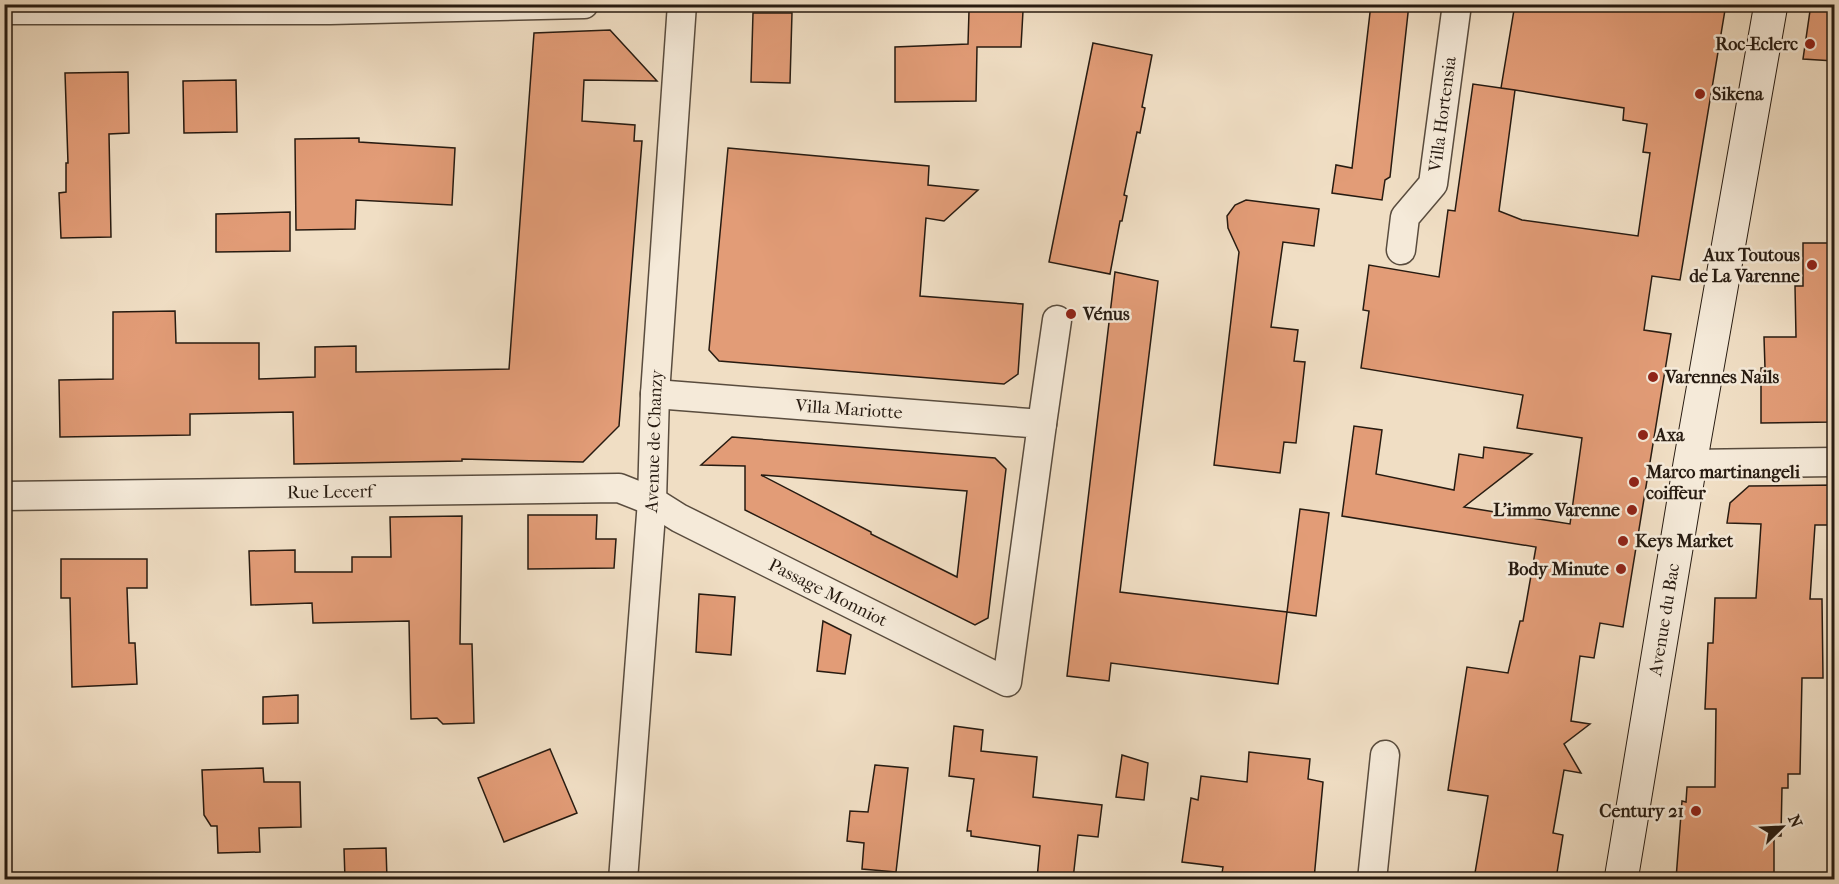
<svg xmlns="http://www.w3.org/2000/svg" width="1839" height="884" font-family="'IM FELL French Canon',serif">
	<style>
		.building { fill: #e29c77; stroke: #271b11; stroke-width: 1.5; fill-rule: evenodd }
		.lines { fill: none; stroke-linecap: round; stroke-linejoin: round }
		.street-casing { stroke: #594c3e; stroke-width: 31 }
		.secondary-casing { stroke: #271b11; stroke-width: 35 }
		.street { stroke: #f5ead9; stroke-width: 28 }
		.secondary { stroke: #f5ead9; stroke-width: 33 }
		.poi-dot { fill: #8f2418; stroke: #f5ead9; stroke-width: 2 }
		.labels { text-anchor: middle; stroke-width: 5; stroke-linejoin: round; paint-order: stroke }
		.poi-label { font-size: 18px; font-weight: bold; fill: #271b11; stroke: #f5ead9; text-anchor: start }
		.street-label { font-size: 18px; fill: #271b11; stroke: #f5ead9 }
	</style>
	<rect width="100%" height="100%" fill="#f0dec4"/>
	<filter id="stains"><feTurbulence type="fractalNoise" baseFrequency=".00333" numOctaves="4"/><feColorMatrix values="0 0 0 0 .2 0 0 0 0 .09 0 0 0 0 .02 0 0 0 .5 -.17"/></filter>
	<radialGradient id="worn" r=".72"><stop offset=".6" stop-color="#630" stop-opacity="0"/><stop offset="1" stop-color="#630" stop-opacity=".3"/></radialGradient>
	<!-- building -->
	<g class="building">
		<path d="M1371 4H1409L1390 177 1385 180 1382 200 1332 193 1336 165 1352 168Z"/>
		<path d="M1515 4H1726L1680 280 1652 276 1644 330 1671 334 1623 627 1600 623 1594 658 1580 656 1571 721 1590 724 1564 744 1581 773 1564 770 1553 833 1563 835 1556 879H1474L1488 796 1448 790 1467 667 1508 673 1520 621H1523L1536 547 1342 516 1354 426 1382 430 1376 474 1454 490 1459 454 1483 458 1484 447 1532 454 1464 507 1570 524 1582 438 1517 428 1523 395 1361 368 1369 311 1363 310 1369 265 1439 277 1448 210 1455 211 1473 84 1515 90 1501 88ZM1515 90 1624 108 1623 120 1647 124 1643 152 1650 153 1638 236 1522 220 1499 211Z"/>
		<path d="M1811 4H1834V61L1803 59Z"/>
		<path d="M969 11H1023L1021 47H977L976 101 895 102V47L968 44Z"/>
		<path d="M753 13H792L790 83 751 82Z"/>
		<path d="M610 30 657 81 584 80 582 121 635 125 634 141H642L619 426 583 462 462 459V461L294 464 293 412 190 414V435L60 437 59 380 113 379V312L175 311 176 343H259V379L315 377V347L356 346V372L509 369 534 33Z"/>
		<path d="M1093 43 1152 55 1142 107 1145 108 1140 133 1137 132 1124 195 1127 196 1122 221H1120L1110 274 1049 262Z"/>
		<path d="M128 72 129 133 109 134 111 237 61 238 59 193 66 192V163H68L65 73Z"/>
		<path d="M236 80 237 132 184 133 183 81Z"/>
		<path d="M359 138V142L455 148 452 205 356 200 355 229 296 230 295 139Z"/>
		<path d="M728 148 929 166 928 185 978 190 944 221 926 218 920 296 1023 304 1018 374 1004 384 719 361 709 350Z"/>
		<path d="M1246 200 1319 209 1314 246 1283 242 1271 327 1298 330 1294 361 1305 362 1296 443 1284 442 1280 473 1214 465 1239 252 1228 228 1227 216 1235 205Z"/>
		<path d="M290 212V251L216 252V214Z"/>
		<path d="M1803 243H1834V422L1761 423V368H1765L1764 337H1796L1795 286H1803Z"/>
		<path d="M1115 272 1158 281 1120 592 1287 612 1278 684 1111 663 1109 681 1067 676Z"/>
		<path d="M732 437 995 458 1006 469 988 618 975 625 745 510V466L701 465ZM761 475 967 491 957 577 871 534V532Z"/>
		<path d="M1834 485V525H1815L1810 599H1822L1823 678H1802L1800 774H1788V788H1782L1781 836H1774V879H1676L1682 801 1686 802 1687 787H1715L1716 709H1705L1708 643H1713L1715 598H1756L1761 524 1727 523 1730 503 1749 486Z"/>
		<path d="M1300 509 1329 513 1316 616 1287 612Z"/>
		<path d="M528 515H597L596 539H616L614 568 528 569Z"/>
		<path d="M462 516 460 644H472L474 723 443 724 437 718 411 719 409 621 313 623 312 603 251 605 249 551 295 550V572H352V557H391L390 517Z"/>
		<path d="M61 559H147V588H127L129 643H135L137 684 72 687 70 598H61Z"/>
		<path d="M699 594 735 597 731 655 696 652Z"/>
		<path d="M823 621 851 635 845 674 817 671Z"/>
		<path d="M298 695V723L263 724V697Z"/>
		<path d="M954 726 983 730 981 751 1037 757 1033 797 1102 805 1098 837 1078 835 1073 879H1037L1040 846 971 836V831H967L974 779 949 776Z"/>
		<path d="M550 749 577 813 504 842 478 778Z"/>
		<path d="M1249 752 1310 759 1308 779 1323 782 1314 879H1221L1223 867 1182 862 1191 798 1198 800 1201 776 1247 782Z"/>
		<path d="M1122 755 1148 763 1144 800 1116 797Z"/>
		<path d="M875 765 908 768 896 872 862 869 864 843 847 841 850 811 868 812Z"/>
		<path d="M263 768 264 782H300L301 827 259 828 260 852 218 853 217 826H211L204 815 202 770Z"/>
		<path d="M386 848 387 879H345L344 849Z"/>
	</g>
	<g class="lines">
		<defs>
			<g id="street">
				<path d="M4 10H330L584 4"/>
				<path id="s1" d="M1401 250 1405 217 1433 184 1457 4"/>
				<path d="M1042 424 1057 320"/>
				<path d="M1690 464 1834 462"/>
				<path id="s2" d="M4 496 619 488 652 501 679 518 1007 682 1042 424 655 394"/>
				<path id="s3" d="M623 880 652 501 655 394 682 4"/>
				<path d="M1372 880 1385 755"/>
			</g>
			<g id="secondary">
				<path id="s4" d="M1621 880 1690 464 1771 4"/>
			</g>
		</defs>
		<!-- street casing -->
		<use href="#street" class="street-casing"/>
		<!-- secondary casing -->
		<use href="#secondary" class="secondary-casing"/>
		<!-- street -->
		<use href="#street" class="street"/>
		<!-- secondary -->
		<use href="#secondary" class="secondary"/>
	</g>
	<!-- markers -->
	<g class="poi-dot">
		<circle cx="1810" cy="44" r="6"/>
		<circle cx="1700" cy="94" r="6"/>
		<circle cx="1812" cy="265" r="6"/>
		<circle cx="1071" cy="314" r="6"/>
		<circle cx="1653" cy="377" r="6"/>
		<circle cx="1643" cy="435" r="6"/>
		<circle cx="1634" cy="482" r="6"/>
		<circle cx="1632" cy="510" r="6"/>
		<circle cx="1623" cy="541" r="6"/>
		<circle cx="1621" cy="569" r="6"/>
		<circle cx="1696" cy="811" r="6"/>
	</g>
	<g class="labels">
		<!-- poi labels -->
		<g class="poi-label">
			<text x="1798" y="50" text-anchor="end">Roc-Eclerc</text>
			<text x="1712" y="100">Sikena</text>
			<text x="1800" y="261" text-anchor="end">Aux Toutous<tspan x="1800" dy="21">de La Varenne</tspan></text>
			<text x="1083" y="320">Vénus</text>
			<text x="1665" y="383">Varennes Nails</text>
			<text x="1655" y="441">Axa</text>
			<text x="1646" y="478">Marco martinangeli<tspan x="1646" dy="21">coiffeur</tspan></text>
			<text x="1620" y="516" text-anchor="end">L'immo Varenne</text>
			<text x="1635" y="547">Keys Market</text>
			<text x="1609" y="575" text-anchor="end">Body Minute</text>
			<text x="1684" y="817" text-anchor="end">Century 21</text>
		</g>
		<!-- street labels -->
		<g class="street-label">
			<text dy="6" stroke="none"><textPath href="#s1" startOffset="147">Villa Hortensia</textPath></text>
			<text transform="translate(849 409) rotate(4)" y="6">Villa Mariotte</text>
			<text dy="6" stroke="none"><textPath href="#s3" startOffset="440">Avenue de Chanzy</textPath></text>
			<text dy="6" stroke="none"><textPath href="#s2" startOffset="326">Rue Lecerf</textPath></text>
			<text dy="6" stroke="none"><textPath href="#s2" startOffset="849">Passage Monniot</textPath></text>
			<text dy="6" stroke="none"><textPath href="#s4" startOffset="264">Avenue du Bac</textPath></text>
		</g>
	</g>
	<!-- margin -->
	<rect width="1839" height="884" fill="none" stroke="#f0dec4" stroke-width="24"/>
	<rect x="6" y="6" width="1827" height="872" fill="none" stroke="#271b11" stroke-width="3"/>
	<rect x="12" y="12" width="1815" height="860" fill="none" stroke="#271b11" stroke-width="1.5"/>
	<!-- north arrow -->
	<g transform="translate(1782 827) rotate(66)" stroke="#f5ead9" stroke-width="4.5" paint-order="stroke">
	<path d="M0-4.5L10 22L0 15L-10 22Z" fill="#271b11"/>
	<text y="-9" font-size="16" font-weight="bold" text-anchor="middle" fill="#271b11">N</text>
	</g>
	<rect width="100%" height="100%" filter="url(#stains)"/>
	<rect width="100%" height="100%" fill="url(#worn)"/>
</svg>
